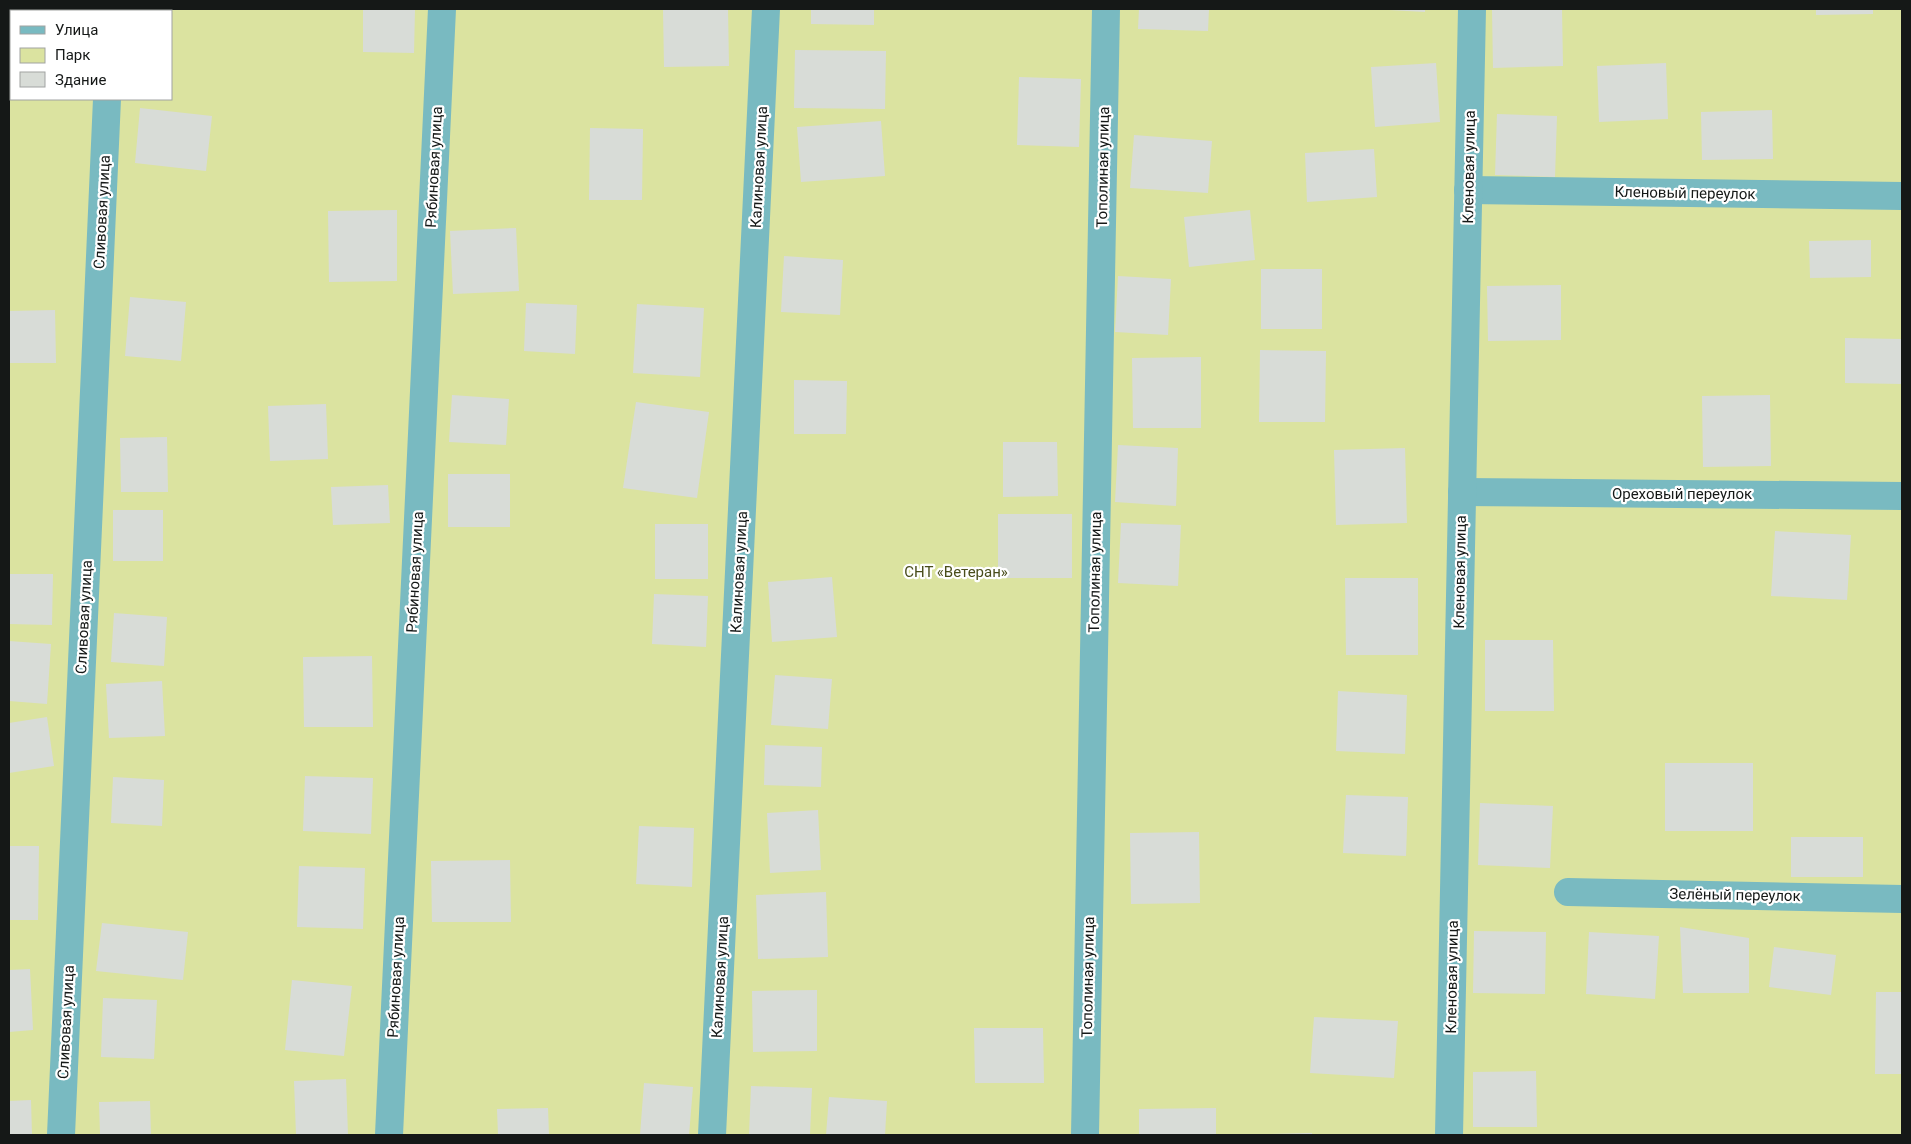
<svg xmlns="http://www.w3.org/2000/svg" width="1911" height="1144" font-family="Roboto,sans-serif">
	<style>
		.green { fill: #dbe3a0; fill-rule: evenodd }
		.building { fill: #d8dcd7 }
		.lines { fill: none; stroke-linecap: round; stroke-linejoin: round }
		.street { stroke: #79bac1; stroke-width: 28 }
		.labels { text-anchor: middle; stroke-width: 4.5; stroke-linejoin: round; paint-order: stroke }
		.street-label { font-size: 15px; fill: #151817; stroke: #fff }
		.park-label { font-size: 15px; fill: #494d1b; stroke: #fff }
	</style>
	<rect width="100%" height="100%" fill="#f0f7f5"/>
	<!-- green -->
	<path class="green" d="M9 9H1902V1135H9ZM11 11H171V99H11Z"/>
	<!-- building -->
	<g class="building">
		<path d="M363 9H415L414 53 363 52Z"/>
		<path d="M663 9H728L729 66 664 67Z"/>
		<path d="M811 9H874V25L811 24Z"/>
		<path d="M1139 9H1209L1208 31 1138 29Z"/>
		<path d="M1389 9H1425V12L1389 10Z"/>
		<path d="M1492 9H1562L1563 66 1493 68Z"/>
		<path d="M1816 9H1873V14L1816 15Z"/>
		<path d="M795 50 886 51 885 109 794 108Z"/>
		<path d="M1436 63 1440 122 1375 127 1371 67Z"/>
		<path d="M1666 63 1668 119 1599 122 1597 66Z"/>
		<path d="M1019 77 1081 79 1079 147 1017 145Z"/>
		<path d="M140 108 212 116 206 171 135 163Z"/>
		<path d="M1772 110 1773 159 1702 160 1701 112Z"/>
		<path d="M1497 114 1557 116 1555 177 1495 175Z"/>
		<path d="M881 121 885 176 801 182 797 127Z"/>
		<path d="M590 128 643 129 642 200H589Z"/>
		<path d="M1134 135 1212 141 1208 193 1130 188Z"/>
		<path d="M1374 149 1377 197 1307 202 1305 153Z"/>
		<path d="M397 210V281L329 282 328 211Z"/>
		<path d="M1250 210 1255 260 1189 267 1184 217Z"/>
		<path d="M516 228 519 291 453 294 450 231Z"/>
		<path d="M1871 240V277L1810 278 1809 241Z"/>
		<path d="M784 256 843 260 840 315 781 312Z"/>
		<rect x="1261" y="269" width="61" height="60"/>
		<path d="M1118 276 1171 279 1168 335 1115 332Z"/>
		<path d="M1561 285V340L1488 341 1487 286Z"/>
		<path d="M130 297 186 302 181 361 125 356Z"/>
		<path d="M526 303 577 305 575 354 524 351Z"/>
		<path d="M637 304 704 308 700 377 633 373Z"/>
		<path d="M55 310 56 363H9V311Z"/>
		<path d="M1845 338 1902 339V384L1845 383Z"/>
		<path d="M1260 350 1326 351 1325 422H1259Z"/>
		<path d="M1201 357V428H1133L1132 358Z"/>
		<path d="M794 380 847 381 846 434H794Z"/>
		<path d="M452 395 509 399 506 445 449 442Z"/>
		<path d="M1770 395 1771 466 1703 467 1702 396Z"/>
		<path d="M636 402 709 412 697 498 623 488Z"/>
		<path d="M326 404 328 459 270 461 268 406Z"/>
		<path d="M167 437 168 492H121L120 438Z"/>
		<path d="M1003 442H1057L1058 496 1003 497Z"/>
		<path d="M1118 445 1178 448 1176 506 1115 502Z"/>
		<path d="M1405 448 1407 523 1336 525 1334 450Z"/>
		<rect x="448" y="474" width="62" height="53"/>
		<path d="M388 485 390 523 333 525 331 487Z"/>
		<rect x="113" y="510" width="50" height="51"/>
		<rect x="998" y="514" width="74" height="64"/>
		<path d="M1121 523 1181 525 1178 586 1118 583Z"/>
		<rect x="655" y="524" width="53" height="55"/>
		<path d="M1775 531 1851 535 1847 600 1771 596Z"/>
		<path d="M9 574H53L52 625 9 624Z"/>
		<path d="M832 577 837 637 772 642 768 582Z"/>
		<path d="M1345 578H1418V655H1346Z"/>
		<path d="M654 594 708 596 706 647 652 644Z"/>
		<path d="M114 613 167 617 164 666 111 662Z"/>
		<path d="M1485 640H1553L1554 711H1485Z"/>
		<path d="M9 641 51 644 47 704 9 701Z"/>
		<path d="M372 656 373 727H304L303 657Z"/>
		<path d="M775 675 832 679 828 729 771 725Z"/>
		<path d="M162 681 165 736 109 738 106 684Z"/>
		<path d="M1338 691 1407 695 1405 754 1336 751Z"/>
		<path d="M47 717 54 766 9 773V723Z"/>
		<path d="M765 745 822 747 821 787 764 785Z"/>
		<rect x="1665" y="763" width="88" height="68"/>
		<path d="M305 776 373 778 371 834 303 831Z"/>
		<path d="M113 777 164 780 162 826 111 823Z"/>
		<path d="M1346 795 1408 797 1406 856 1343 853Z"/>
		<path d="M1480 803 1553 806 1550 868 1478 865Z"/>
		<path d="M818 810 821 870 770 873 767 813Z"/>
		<path d="M639 826 694 828 692 887 636 884Z"/>
		<path d="M1199 832 1200 903 1131 904 1130 833Z"/>
		<rect x="1791" y="837" width="72" height="40"/>
		<path d="M9 846H39L38 920H9Z"/>
		<path d="M510 860 511 922H432L431 861Z"/>
		<path d="M299 866 365 868 363 929 297 927Z"/>
		<path d="M826 892 828 957 758 959 756 895Z"/>
		<path d="M102 923 188 932 183 980 96 971Z"/>
		<path d="M1680 927 1749 938V993H1683Z"/>
		<path d="M1474 931 1546 932 1545 994 1473 993Z"/>
		<path d="M1589 932 1659 936 1655 999 1586 994Z"/>
		<path d="M1774 947 1836 955 1831 995 1769 987Z"/>
		<path d="M30 969 33 1030 9 1032V970Z"/>
		<path d="M292 980 352 986 344 1056 285 1050Z"/>
		<path d="M817 990V1051L753 1052 752 991Z"/>
		<path d="M1876 992H1902V1074H1875Z"/>
		<path d="M103 998 157 1000 154 1059 101 1057Z"/>
		<path d="M1314 1017 1398 1021 1394 1078 1310 1073Z"/>
		<path d="M974 1028H1043L1044 1083H975Z"/>
		<path d="M1536 1071 1537 1127H1473V1072Z"/>
		<path d="M346 1079 348 1135H296L294 1081Z"/>
		<path d="M644 1083 693 1087 689 1135H640Z"/>
		<path d="M751 1086 812 1088 810 1135H749Z"/>
		<path d="M829 1097 887 1101 885 1135H826Z"/>
		<path d="M31 1100 32 1135H9V1101Z"/>
		<path d="M150 1101 151 1135H100L99 1102Z"/>
		<path d="M548 1108 549 1135H498L497 1109Z"/>
		<path d="M1216 1108V1135H1139V1109Z"/>
		<path d="M1312 1133V1135H1269V1134Z"/>
	</g>
	<g class="lines">
		<!-- street -->
		<g class="street">
			<path d="M111 11V9"/>
			<path d="M1468 190 1902 196"/>
			<path d="M1462 492 1902 496"/>
			<path d="M1568 892 1902 899"/>
			<path d="M61 1135 107 99"/>
			<path d="M389 1135 442 9"/>
			<path d="M712 1135 766 9"/>
			<path d="M1085 1135 1106 9"/>
			<path d="M1449 1135 1472 9"/>
		</g>
	</g>
	<g class="labels">
		<!-- street labels -->
		<g class="street-label">
			<text transform="translate(434 167) rotate(-87)" y="5">Рябиновая улица</text>
			<text transform="translate(759 167) rotate(-87)" y="5">Калиновая улица</text>
			<text transform="translate(1103 167) rotate(-89)" y="5">Тополиная улица</text>
			<text transform="translate(1469 167) rotate(-89)" y="5">Кленовая улица</text>
			<text transform="translate(1685 193) rotate(1)" y="5">Кленовый переулок</text>
			<text transform="translate(102 212) rotate(-87)" y="5">Сливовая улица</text>
			<text x="1682" y="499">Ореховый переулок</text>
			<text transform="translate(415 572) rotate(-87)" y="5">Рябиновая улица</text>
			<text transform="translate(739 572) rotate(-87)" y="5">Калиновая улица</text>
			<text transform="translate(1095 572) rotate(-89)" y="5">Тополиная улица</text>
			<text transform="translate(1460 572) rotate(-89)" y="5">Кленовая улица</text>
			<text transform="translate(84 617) rotate(-87)" y="5">Сливовая улица</text>
			<text transform="translate(1735 895) rotate(1)" y="5">Зелёный переулок</text>
			<text transform="translate(396 977) rotate(-87)" y="5">Рябиновая улица</text>
			<text transform="translate(720 977) rotate(-87)" y="5">Калиновая улица</text>
			<text transform="translate(1088 977) rotate(-89)" y="5">Тополиная улица</text>
			<text transform="translate(1452 977) rotate(-89)" y="5">Кленовая улица</text>
			<text transform="translate(66 1022) rotate(-87)" y="5">Сливовая улица</text>
		</g>
		<!-- park labels -->
		<g class="park-label">
			<text x="956" y="577">СНТ «Ветеран»</text>
		</g>
	</g>
	<!-- border -->
	<rect width="1911" height="1144" fill="none" stroke="#151817" stroke-width="20"/>
	<!-- legend -->
	<rect x="10" y="10" width="162" height="90" fill="#ffffff" stroke="#a1a3a2"/>
	<rect x="20" y="26" width="25" height="8" fill="#79bac1" stroke="#a1a3a2"/>
	<text x="55" y="35" font-size="15" fill="#151817">Улица</text>
	<rect x="20" y="48" width="25" height="15" fill="#dbe3a0" stroke="#a1a3a2"/>
	<text x="55" y="60" font-size="15" fill="#151817">Парк</text>
	<rect x="20" y="72" width="25" height="15" fill="#d8dcd7" stroke="#a1a3a2"/>
	<text x="55" y="85" font-size="15" fill="#151817">Здание</text>
</svg>
